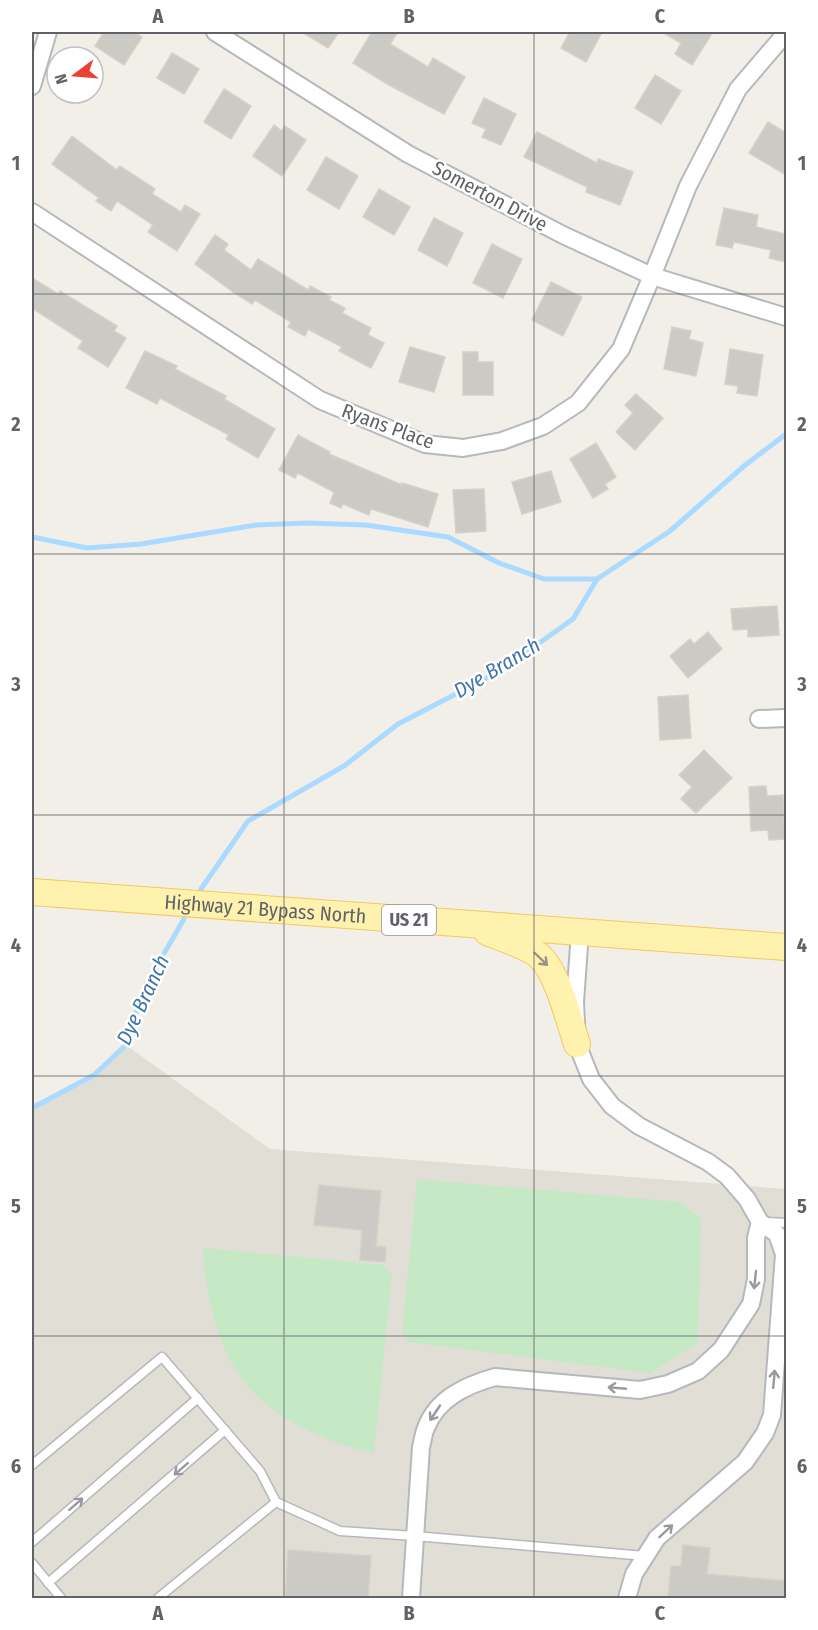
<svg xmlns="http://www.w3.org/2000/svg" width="818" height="1630" font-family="'Fira Sans Condensed',sans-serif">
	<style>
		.education { fill: #e1ded6 }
		.green { fill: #c5e8c5 }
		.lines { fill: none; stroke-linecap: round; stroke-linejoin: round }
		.stream { stroke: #aadaff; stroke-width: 5 }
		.building { fill: #cccac5; stroke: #d6d1c6; stroke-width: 1.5 }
		.service-casing { stroke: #b5b8bc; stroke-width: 11 }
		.minor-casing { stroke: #b5b8bc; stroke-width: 20 }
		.primary-casing { stroke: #f2c960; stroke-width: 28 }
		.service { stroke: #fff; stroke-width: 8 }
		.minor { stroke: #fff; stroke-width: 16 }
		.primary { stroke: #fff2af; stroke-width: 26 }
		.oneway { stroke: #979581 }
		.oneway2 { stroke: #979a9d }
		.grid { fill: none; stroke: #5f6368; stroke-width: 1.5; stroke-opacity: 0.55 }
		.labels { text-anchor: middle; stroke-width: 5; stroke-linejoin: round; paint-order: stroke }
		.shield { fill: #fff; stroke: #8f9295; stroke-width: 1.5 }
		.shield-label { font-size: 18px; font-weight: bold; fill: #5f6368 }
		.street-label { font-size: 20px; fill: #5f6368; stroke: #fff }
		.water-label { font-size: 21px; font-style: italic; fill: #4174aa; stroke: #fff }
		.neatline { fill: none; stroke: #5f6368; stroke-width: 2 }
		.grid-label { font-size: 20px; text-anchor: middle; font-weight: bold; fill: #5f6368 }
	</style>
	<rect width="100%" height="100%" fill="#f1efe8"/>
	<!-- education -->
	<path class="education" d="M126 1045 270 1149 786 1189V1598H32V1108L94 1075Z"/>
	<!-- green -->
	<g class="green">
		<path d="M417 1179 680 1202 701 1219 698 1343 650 1373 408 1342 402 1332Z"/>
		<path d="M203 1248 384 1265 392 1275 374 1453C330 1444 286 1425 253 1392 219 1358 205 1295 203 1248Z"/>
	</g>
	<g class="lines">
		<!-- stream -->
		<g class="stream">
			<path d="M32 537 87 548 141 544 256 525 307 523 366 525 448 537 499 563 544 579H597"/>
			<path d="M201 889 248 821 344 766 398 724 500 671 573 619 597 579 670 531 744 466 786 434"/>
			<path d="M32 1108 94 1075 126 1045 143 990 184 919"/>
		</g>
	</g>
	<!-- building -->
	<g class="building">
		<path d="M104 32H133L142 37 124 65 95 46Z"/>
		<path d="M302 32H339L328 48Z"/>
		<path d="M372 32H398L390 44 428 67 433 58 465 77 444 114 389 85 353 63Z"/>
		<path d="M570 32H602L586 62 561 48Z"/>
		<path d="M662 32H713L692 65 675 54 681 43Z"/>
		<path d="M172 53 199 69 184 94 157 78Z"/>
		<path d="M655 75 681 91 661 124 635 108Z"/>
		<path d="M224 89 251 106 231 139 204 122Z"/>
		<path d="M484 98 516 114 501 145 482 137 486 129 472 123Z"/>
		<path d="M768 122 786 133V175L749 153Z"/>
		<path d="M274 125 282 131 285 126 306 140 282 176 253 156Z"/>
		<path d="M537 132 597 163 598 159 633 172 620 205 586 192 587 187 524 157Z"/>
		<path d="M72 136 117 170 120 166 155 189 152 194 181 212 185 205 200 214 177 251 148 232 153 225 117 201 111 211 96 201 99 198 52 164Z"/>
		<path d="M326 157 358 176 339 209 307 190Z"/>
		<path d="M379 189 410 207 394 235 363 217Z"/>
		<path d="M724 208 758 215 756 227 786 234V262L769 258 771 250 734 242 732 248 716 245Z"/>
		<path d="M434 218 463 233 447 266 418 250Z"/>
		<path d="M215 235 228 244 224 250 251 270 258 259 308 290 310 286 331 297 329 300 345 308 342 313 371 328 368 335 384 343 371 368 339 351 342 347 308 329 305 336 288 327 291 322 255 300 252 304 233 292 195 264Z"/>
		<path d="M492 244 522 259 503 298 473 283Z"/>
		<path d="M32 278 58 294 60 291 117 326 114 331 126 338 108 367 78 348 83 341 32 308Z"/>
		<path d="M551 282 582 297 563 336 532 320Z"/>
		<path d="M672 327 691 331 689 339 703 343 696 376 664 369Z"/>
		<path d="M410 347 445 357 434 392 399 382Z"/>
		<path d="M730 349 763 355 757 396 737 393 738 386 725 384Z"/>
		<path d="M145 351 177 366 175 369 226 396 224 399 275 429 258 458 226 439 229 435 160 398 157 404 126 388Z"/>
		<path d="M463 352H478V362H493V395H463Z"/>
		<path d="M636 394 663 418 635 450 616 432 633 413 625 405Z"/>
		<path d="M298 435 330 452 329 454 402 485V483L438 494 428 527 371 509 369 515 343 504 341 508 330 503 334 492 298 473 295 478 279 470Z"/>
		<path d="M596 443 616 477 605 484 608 489 593 498 570 459Z"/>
		<path d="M551 471 561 502 522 514 512 482Z"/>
		<path d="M484 489 486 531 456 533 453 490Z"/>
		<path d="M777 606 779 635 748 637V629L733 630 731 609Z"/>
		<path d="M708 632 722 649 688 678 670 656 690 639 694 644Z"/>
		<path d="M688 695 691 738 660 740 658 697Z"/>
		<path d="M704 750 732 778 696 813 681 799 692 787 679 775Z"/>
		<path d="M766 786 767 796 783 795 785 839 769 840 768 830 751 831 749 787Z"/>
		<path d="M319 1185 381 1191 376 1246 386 1247 385 1262 360 1260 362 1230 314 1225Z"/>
		<path d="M683 1545 710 1548 707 1574 786 1581V1599H668L671 1566H681Z"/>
		<path d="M288 1550 371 1556 368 1599H285Z"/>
	</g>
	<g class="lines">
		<defs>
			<g id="service">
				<path d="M766 1222 786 1223"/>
				<path d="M32 1465 162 1357 260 1471 276 1502"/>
				<path d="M32 1542 198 1398"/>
				<path d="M32 1563 61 1598"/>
				<path d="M48 1583 225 1430"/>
				<path d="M158 1598 276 1502 340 1531 415 1536 645 1556"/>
			</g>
			<g id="minor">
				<path d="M215 32 408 154 563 235 652 276 786 317"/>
				<path d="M32 86 48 32"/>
				<path d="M32 212 320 400 425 444 463 448 502 441 543 426 578 403 621 349 652 276 688 186 738 89 786 33"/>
				<path d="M759 719 786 718"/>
				<path d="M580 932 575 1002 577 1044 591 1079 612 1106 639 1126 708 1162 727 1176 747 1199 760 1222 777 1234 784 1254 772 1415 765 1433 745 1462 657 1538 634 1574 627 1598"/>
				<path d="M411 1598 421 1447C423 1441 423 1434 426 1428 437 1398 467 1385 495 1377L640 1390 668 1384 698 1371 721 1350 751 1304 756 1279V1238L760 1222"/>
			</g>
			<g id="primary">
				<path id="s1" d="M32 892 786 947"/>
				<path d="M487 932C499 937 529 947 538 955 557 970 569 1021 577 1044"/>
			</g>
		</defs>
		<!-- service casing -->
		<use href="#service" class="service-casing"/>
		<!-- minor casing -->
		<use href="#minor" class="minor-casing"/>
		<!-- primary casing -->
		<use href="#primary" class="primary-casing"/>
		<!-- service -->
		<use href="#service" class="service"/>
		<!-- minor -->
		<use href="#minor" class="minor"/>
		<!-- primary -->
		<use href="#primary" class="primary"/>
	</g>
	<!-- one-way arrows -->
	<defs><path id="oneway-shaft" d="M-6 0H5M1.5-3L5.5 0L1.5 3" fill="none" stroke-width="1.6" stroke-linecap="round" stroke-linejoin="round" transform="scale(1.5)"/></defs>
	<use class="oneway" href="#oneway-shaft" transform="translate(541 959) rotate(44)"/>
	<g class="oneway2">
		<use href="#oneway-shaft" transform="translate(755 1280) rotate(96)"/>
		<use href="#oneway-shaft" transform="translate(774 1379) rotate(-85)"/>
		<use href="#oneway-shaft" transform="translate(617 1388) rotate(-175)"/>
		<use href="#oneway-shaft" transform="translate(435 1413) rotate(124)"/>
		<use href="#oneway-shaft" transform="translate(181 1469) rotate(139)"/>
		<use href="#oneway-shaft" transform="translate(76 1504) rotate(-41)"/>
		<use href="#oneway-shaft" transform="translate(666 1531) rotate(-43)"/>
	</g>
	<!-- grid -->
	<path class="grid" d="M284 32V1598M534 32V1598M32 294H786M32 554H786M32 815H786M32 1076H786M32 1336H786"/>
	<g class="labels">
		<!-- shield labels -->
		<rect class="shield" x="382" y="905" width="54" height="30" rx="4.5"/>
		<g class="shield-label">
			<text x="409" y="926">US 21</text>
		</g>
		<!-- street labels -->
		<g class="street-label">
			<text transform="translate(490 196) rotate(28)" y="7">Somerton Drive</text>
			<text transform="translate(388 426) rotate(20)" y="7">Ryans Place</text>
			<text dy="7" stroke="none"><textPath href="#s1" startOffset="234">Highway 21 Bypass North</textPath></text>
		</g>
		<!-- water labels -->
		<g class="water-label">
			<text transform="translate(497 668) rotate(-31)" y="7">Dye Branch</text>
			<text transform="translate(143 1000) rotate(-65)" y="7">Dye Branch</text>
		</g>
	</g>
	<!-- border -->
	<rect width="818" height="1630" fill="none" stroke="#ffffff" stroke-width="66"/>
	<!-- north arrow -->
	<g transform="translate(75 75) rotate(254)"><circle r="28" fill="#ffffff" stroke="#bfc1c3" stroke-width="1.5"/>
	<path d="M0-4.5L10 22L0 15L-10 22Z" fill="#ea4335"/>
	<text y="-9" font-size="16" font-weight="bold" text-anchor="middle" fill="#5f6368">N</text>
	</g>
	<rect x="33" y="33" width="752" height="1564" class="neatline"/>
	<g class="grid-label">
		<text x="158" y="23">A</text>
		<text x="409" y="23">B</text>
		<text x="660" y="23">C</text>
		<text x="16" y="170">1</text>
		<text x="802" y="170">1</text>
		<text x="16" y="431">2</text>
		<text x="802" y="431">2</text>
		<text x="16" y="691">3</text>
		<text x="802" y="691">3</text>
		<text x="16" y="952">4</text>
		<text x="802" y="952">4</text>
		<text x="16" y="1213">5</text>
		<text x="802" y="1213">5</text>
		<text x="16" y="1473">6</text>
		<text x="802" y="1473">6</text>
		<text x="158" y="1620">A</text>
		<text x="409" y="1620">B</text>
		<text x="660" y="1620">C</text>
	</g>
</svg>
